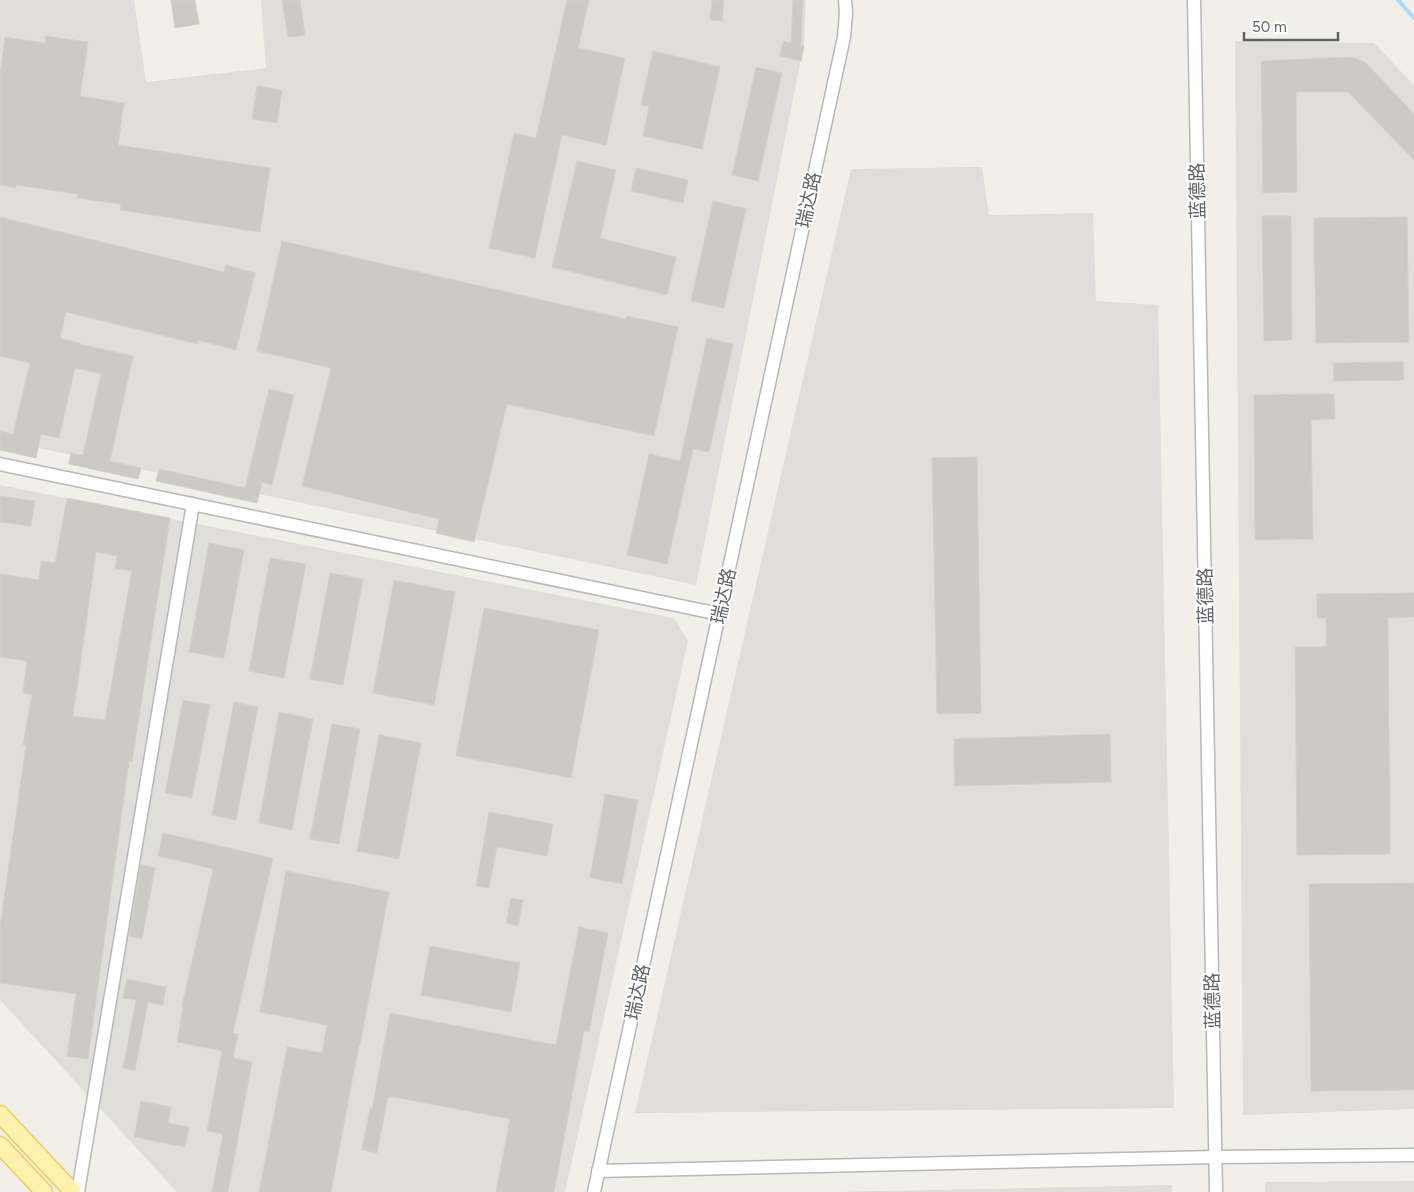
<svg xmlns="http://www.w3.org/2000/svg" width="1414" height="1192" font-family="Figtree,'Noto Sans SC',sans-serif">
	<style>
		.industrial { fill: #e0deda }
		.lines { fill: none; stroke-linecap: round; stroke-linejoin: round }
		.stream { stroke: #aadaff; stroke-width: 4 }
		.building { fill: #cccac5; stroke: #d6d1c6; fill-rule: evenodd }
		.minor-casing { stroke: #b5b8bc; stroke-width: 15 }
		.major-casing { stroke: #f2c960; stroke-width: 19 }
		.minor { stroke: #fff; stroke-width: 12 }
		.major { stroke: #fff2af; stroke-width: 16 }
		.labels { text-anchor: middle; stroke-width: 4; stroke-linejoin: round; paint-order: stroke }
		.street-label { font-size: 19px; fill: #5f6368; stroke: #fff }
	</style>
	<rect width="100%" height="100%" fill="#f1efe8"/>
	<!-- industrial -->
	<g class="industrial">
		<path d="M0 0H134L146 82 266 68 261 0H806L804 44 696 585 0 440Z"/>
		<path d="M1235 41 1374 43 1414 85V1109L1243 1115Z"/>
		<path d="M982 167 989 215 1093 213 1096 301 1158 305 1174 1108 635 1113 851 169Z"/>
		<path d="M0 485 674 618 688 641 565 1192H177L0 1000Z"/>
		<path d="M1414 1181V1192H1265V1182Z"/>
		<path d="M1172 1185V1192H833Z"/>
	</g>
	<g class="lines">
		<!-- stream -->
		<path class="stream" d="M1398 0 1414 18"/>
	</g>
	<!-- building -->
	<g class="building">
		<path d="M171 0H195L199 24 175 28Z"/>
		<path d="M282 0H300L305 35 288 37Z"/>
		<path d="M567 0H589L578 48 625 58 606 145 562 135 535 258 489 248 514 133 536 138Z"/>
		<path d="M712 0H724L722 21 710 20Z"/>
		<path d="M793 0H803L801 45 804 46 801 61 780 56 783 41 791 43Z"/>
		<path d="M46 36 88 42 80 96 124 103 118 145 270 168 260 232 120 210 121 204 77 198V194L16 185V188L0 185V75L5 37 45 43Z"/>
		<path d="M653 51 720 67 702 149 643 136 649 107 641 105Z"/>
		<path d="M1352 57 1366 63 1414 114V160L1348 92H1296L1297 192 1263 193 1261 61Z"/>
		<path d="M756 67 782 73 758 181 732 175Z"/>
		<path d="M257 86 282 90 277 123 252 119Z"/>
		<path d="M577 161 616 170 600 238 676 257 667 295 552 267Z"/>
		<path d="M636 168 688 180 683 203 631 191Z"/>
		<path d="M713 201 746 209 724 308 691 301Z"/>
		<path d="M1262 216H1291L1292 340 1264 341Z"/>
		<path d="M0 217 224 272 226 265 255 273 236 350 198 340V344L66 312 60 338 80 343V344L133 356 110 461 141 468 138 479 69 464 71 453 83 455 101 374 75 368 59 438 41 434 36 458 0 450V431L13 434 30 363 0 356Z"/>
		<path d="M1407 217 1409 342 1316 343 1314 218Z"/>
		<path d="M282 241 626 319 627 316 678 327 654 436 507 404 474 542 436 533 439 519 302 486 331 368 257 351Z"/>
		<path d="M707 338 733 344 709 452 693 449 667 564 627 555 649 454 680 461Z"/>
		<path d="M1403 362 1404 380 1334 381 1333 363Z"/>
		<path d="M269 389 294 395 272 485 262 482 257 503 156 481 159 469 245 488Z"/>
		<path d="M1334 394 1335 419 1311 420 1313 539 1255 540 1254 395Z"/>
		<path d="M977 457 981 713 937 714 932 458Z"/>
		<path d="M0 496 35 501 31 526 0 522Z"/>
		<path d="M67 498 170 518 132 762 129 761 88 1059 67 1056 76 994 0 983V927L26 745H23L32 694 23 693 27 661 0 657V574L39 580 41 561 55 563ZM96 552 117 556 115 569 132 571 105 720 73 716Z"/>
		<path d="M209 543 244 550 224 658 189 652Z"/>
		<path d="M270 558 306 564 284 678 249 671Z"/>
		<path d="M330 573 363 579 343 685 310 679Z"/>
		<path d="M394 580 455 592 434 705 373 693Z"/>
		<path d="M1414 593V617L1388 618 1390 854 1297 855 1295 647H1326V618H1317V594Z"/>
		<path d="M484 608 599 630 571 778 456 756Z"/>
		<path d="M183 700 210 705 192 798 165 793Z"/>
		<path d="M234 702 258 707 236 820 212 815Z"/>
		<path d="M279 712 313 719 292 830 259 823Z"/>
		<path d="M332 724 360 729 339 844 310 839Z"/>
		<path d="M1110 734 1111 782 955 786 954 739Z"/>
		<path d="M379 735 421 743 399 859 357 851Z"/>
		<path d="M605 794 638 800 622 884 590 878Z"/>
		<path d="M489 812 553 824 547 856 497 847 489 888 476 886Z"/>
		<path d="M163 833 273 858 233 1033 238 1034 233 1058 252 1062 228 1192H212L223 1134 207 1131 222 1051 177 1042 183 1007 182 1006 213 869 158 856Z"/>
		<path d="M141 865 155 868 142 939 129 936Z"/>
		<path d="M286 871 389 892 360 1045H359L331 1192H259L287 1047 322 1053 327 1025 260 1012Z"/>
		<path d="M1414 883V1090L1311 1091 1309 884Z"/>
		<path d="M511 898 523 900 518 926 506 923Z"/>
		<path d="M579 927 608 933 589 1032 584 1031 554 1192H496L510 1119 388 1096 377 1153 362 1150 370 1108 372 1109 390 1013 556 1045Z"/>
		<path d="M430 946 520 963 511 1012 421 995Z"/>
		<path d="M127 979 166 987 163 1005 148 1002 135 1070 123 1068 136 1000 123 998Z"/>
		<path d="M141 1101 171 1107 168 1123 189 1127 185 1147 134 1137Z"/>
	</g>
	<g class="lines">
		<defs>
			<g id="minor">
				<path d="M1194 0 1216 1192"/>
				<path d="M0 464 719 614"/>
				<path d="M598 1171 1215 1157 1414 1155"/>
				<path d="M78 1192 193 504"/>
				<path d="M594 1192 844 37 846 13 845 0"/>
			</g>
			<g id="major">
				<path d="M0 1114 73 1192"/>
				<path d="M0 1145 44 1192"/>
			</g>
		</defs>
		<!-- minor casing -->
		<use href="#minor" class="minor-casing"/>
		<!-- major casing -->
		<use href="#major" class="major-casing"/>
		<!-- minor -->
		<use href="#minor" class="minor"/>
		<!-- major -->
		<use href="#major" class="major"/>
	</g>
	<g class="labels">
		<!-- street labels -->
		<g class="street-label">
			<text transform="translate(1197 191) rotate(-91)" y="7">蓝德路</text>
			<text transform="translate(808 200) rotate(-78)" y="7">瑞达路</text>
			<text transform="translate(723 596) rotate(-78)" y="7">瑞达路</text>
			<text transform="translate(1205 596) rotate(-91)" y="7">蓝德路</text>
			<text transform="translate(637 992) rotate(-78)" y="7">瑞达路</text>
			<text transform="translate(1212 1001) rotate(-91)" y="7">蓝德路</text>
		</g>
	</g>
	<!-- scale -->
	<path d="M1244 32v8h94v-8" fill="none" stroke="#5f6368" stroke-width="2.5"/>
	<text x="1252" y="32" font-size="15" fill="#5f6368" stroke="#ffffff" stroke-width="4" paint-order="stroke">50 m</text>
</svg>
